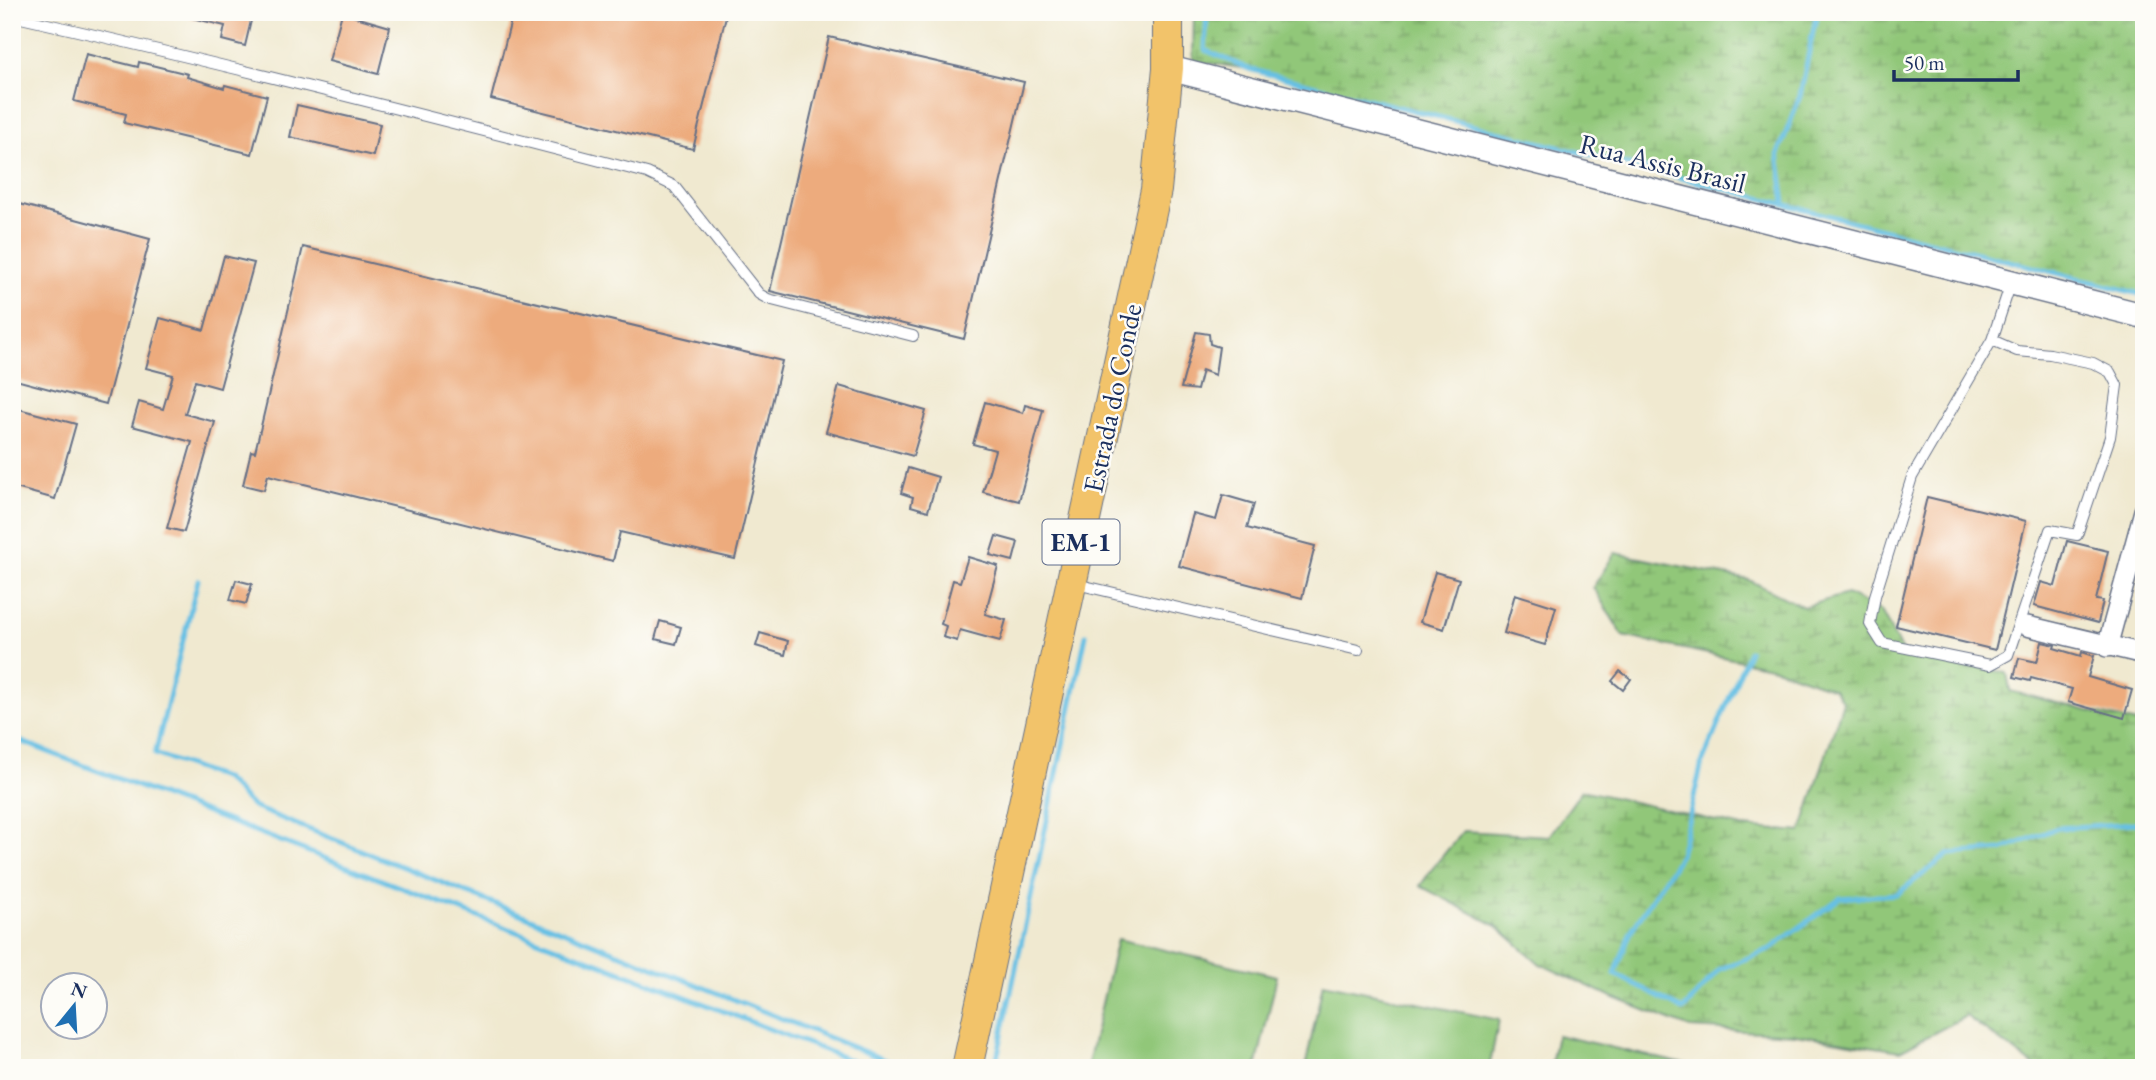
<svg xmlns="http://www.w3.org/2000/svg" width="2156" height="1080" font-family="'EB Garamond',serif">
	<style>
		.grass { fill: #91c779; stroke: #567b6c; stroke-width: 2 }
		.wetland { fill: url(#wetland-marsh); stroke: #567b6c; stroke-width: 2 }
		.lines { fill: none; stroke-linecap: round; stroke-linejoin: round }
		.stream { stroke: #66c0e4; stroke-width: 5 }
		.building { fill: #edab7d }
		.service-casing { stroke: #667086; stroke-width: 12 }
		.minor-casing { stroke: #667086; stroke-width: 22 }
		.tertiary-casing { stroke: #667086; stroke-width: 27 }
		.primary-casing { stroke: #667086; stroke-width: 32 }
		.service { stroke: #fff; stroke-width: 10 }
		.minor { stroke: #fff; stroke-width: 19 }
		.tertiary { stroke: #fff; stroke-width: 24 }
		.primary { stroke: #f2c36a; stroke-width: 30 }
		.labels { text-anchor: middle; stroke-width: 5; stroke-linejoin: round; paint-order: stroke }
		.shield { fill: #fdfcf7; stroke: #5f6c8c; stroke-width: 2 }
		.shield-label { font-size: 26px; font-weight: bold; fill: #1b2f5e }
		.street-label { font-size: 28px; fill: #1b2f5e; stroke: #fdfcf7 }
	</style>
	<defs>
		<pattern id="wetland-marsh" width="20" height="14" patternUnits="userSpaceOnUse" patternTransform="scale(1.75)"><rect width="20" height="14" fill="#91c779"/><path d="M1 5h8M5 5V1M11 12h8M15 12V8" fill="none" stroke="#76a266"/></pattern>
	</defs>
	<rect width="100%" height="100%" fill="#fdfcf7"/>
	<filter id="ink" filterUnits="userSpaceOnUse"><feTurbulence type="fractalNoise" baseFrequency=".0143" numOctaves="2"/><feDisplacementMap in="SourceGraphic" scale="14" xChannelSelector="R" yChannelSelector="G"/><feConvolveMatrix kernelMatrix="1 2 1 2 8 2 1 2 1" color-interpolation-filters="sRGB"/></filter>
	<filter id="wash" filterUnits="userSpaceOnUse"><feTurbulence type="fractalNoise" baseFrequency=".00686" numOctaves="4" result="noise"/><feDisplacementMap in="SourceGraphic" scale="28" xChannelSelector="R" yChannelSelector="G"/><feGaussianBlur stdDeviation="1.57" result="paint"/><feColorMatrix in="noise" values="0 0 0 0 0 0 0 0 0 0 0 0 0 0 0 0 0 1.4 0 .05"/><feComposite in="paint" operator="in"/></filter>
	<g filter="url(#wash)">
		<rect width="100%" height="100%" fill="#f0e9d0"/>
		<!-- grass -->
		<g class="grass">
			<path d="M1117 939 1277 976 1256 1068H1087Z"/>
			<path d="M1323 983 1499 1020 1489 1068H1305Z"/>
			<path d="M1557 1035 1701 1068H1550Z"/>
		</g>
		<!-- wetland -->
		<g class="wetland">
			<path d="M1194 12H2144V295L1249 69 1193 61Z"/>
			<path d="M1615 553 1749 580 1803 607 1847 594 1881 611 1903 653 2007 673 2010 691 2144 725V1068H2037L1966 1016 1900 1051 1796 1034 1690 1028 1612 997 1540 964 1497 926 1420 886 1435 865 1463 831 1549 836 1582 790 1742 827 1801 832 1843 702 1834 689 1775 668 1623 636 1593 587Z"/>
		</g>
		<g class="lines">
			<!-- stream -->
			<g class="stream">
				<path d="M1207 12 1205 50 1249 69 2144 295"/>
				<path d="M1785 203 1778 154 1800 96 1817 12"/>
				<path d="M198 580 155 754 225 779 253 807 905 1068"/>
				<path d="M1749 651 1702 763 1680 855 1631 931 1615 974 1683 1010 1720 969 1770 949 1840 898 1897 894 1949 854 2002 850 2057 828 2136 823 2144 825"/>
				<path d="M12 738 871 1068"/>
				<path d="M995 1068 1086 635"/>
			</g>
		</g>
		<g id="blocks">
			<!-- building -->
			<g class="building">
				<path d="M189 12H253L245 46 222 40 225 26 188 17Z"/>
				<path d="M513 12H727L693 149 491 99Z"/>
				<path d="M342 13 390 27 378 74 329 61Z"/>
				<path d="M829 37 1024 82 964 339 770 291Z"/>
				<path d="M86 54 138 67 139 62 188 74 187 77 224 88 225 85 267 96 252 154 124 123 126 114 74 101Z"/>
				<path d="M297 105 380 124 373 156 290 137Z"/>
				<path d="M12 202 150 239 106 404 12 379Z"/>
				<path d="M303 247 782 361 735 559 620 532 613 561 268 475 264 490 243 485 251 451 255 452Z"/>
				<path d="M224 256 254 263 220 388 195 381 185 414 215 422 184 532 167 528 192 442 132 426 139 402 163 409 173 375 146 368 160 318 204 330Z"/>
				<path d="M1196 332 1209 334 1210 344 1219 347 1215 375 1202 370 1197 390 1181 388Z"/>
				<path d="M839 386 926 411 913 456 826 432Z"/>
				<path d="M985 402 1023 413 1025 405 1043 410 1019 501 983 492 995 450 973 444Z"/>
				<path d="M15 408 76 424 55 499 12 487V419Z"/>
				<path d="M908 468 938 477 928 511 911 506 913 497 901 493Z"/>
				<path d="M1223 495 1254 504 1247 528 1315 546 1302 598 1179 566 1193 514 1216 520Z"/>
				<path d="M1927 497 2026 521 1995 650 1896 626Z"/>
				<path d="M996 536 1018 542 1013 561 990 555Z"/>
				<path d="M2067 541 2108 551 2096 600 2103 601 2098 623 2034 606 2041 582 2055 586Z"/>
				<path d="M968 557 998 566 985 614 1006 620 1000 641 960 630 957 641 943 637 946 626 941 624 953 580 960 582Z"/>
				<path d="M1435 572 1459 579 1444 629 1420 622Z"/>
				<path d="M236 580 252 584 246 604 230 600Z"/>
				<path d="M1515 594 1556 607 1545 645 1504 633Z"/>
				<path d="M660 621 681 627 676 644 655 639Z"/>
				<path d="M760 633 788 641 785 655 756 646Z"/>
				<path d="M2042 642 2055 645 2054 648 2081 656 2082 652 2094 656 2088 677 2132 690 2124 718 2068 702 2072 689 2031 678 2030 681 2014 677 2019 658 2037 662Z"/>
				<path d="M1620 671 1631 679 1623 690 1612 681Z"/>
			</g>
		</g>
	</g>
	<g filter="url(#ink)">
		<use href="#blocks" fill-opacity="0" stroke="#667086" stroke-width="2"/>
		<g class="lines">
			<defs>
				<g id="service">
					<path d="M12 16C225 64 436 118 647 173L674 186 759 294 768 299 913 336"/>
					<path d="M1992 340 2017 351 2050 354 2093 363 2110 372 2117 385 2110 437 2077 535 2050 530 2008 655 1990 665 1882 643 1870 624 1875 596 1912 477 1992 340 2011 283"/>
					<path d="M1076 584 1358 650"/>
				</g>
				<g id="minor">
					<path d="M2027 626 2144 654"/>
					<path d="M2107 647 2144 511"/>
				</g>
				<path id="tertiary" d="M1168 68 2144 316"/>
				<path id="primary" d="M967 1068 1156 190 1168 68V12"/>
			</defs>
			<!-- service casing -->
			<use href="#service" class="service-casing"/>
			<!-- minor casing -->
			<use href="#minor" class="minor-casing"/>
			<!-- tertiary casing -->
			<use href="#tertiary" class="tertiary-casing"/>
			<!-- primary casing -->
			<use href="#primary" class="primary-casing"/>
			<!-- service -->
			<use href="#service" class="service"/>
			<!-- minor -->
			<use href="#minor" class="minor"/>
			<!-- tertiary -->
			<use href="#tertiary" class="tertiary"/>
			<!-- primary -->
			<use href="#primary" class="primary"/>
		</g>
	</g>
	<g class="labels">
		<!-- shield labels -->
		<rect class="shield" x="1042.5" y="519.5" width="77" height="45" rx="5"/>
		<g class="shield-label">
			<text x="1081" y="551">EM-1</text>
		</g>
		<!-- street labels -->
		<g class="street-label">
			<text transform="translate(1663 163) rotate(14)" y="10">Rua Assis Brasil</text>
			<text transform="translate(1112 398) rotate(-78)" y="10">Estrada do Conde</text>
		</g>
	</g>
	<!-- margin -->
	<rect width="2156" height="1080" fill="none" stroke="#fdfcf7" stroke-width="42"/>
	<!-- north arrow -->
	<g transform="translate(74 1006) rotate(18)"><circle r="33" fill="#fdfcf7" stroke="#a3aaba" stroke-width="2"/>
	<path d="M0-5L12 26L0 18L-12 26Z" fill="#1f6fb2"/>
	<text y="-10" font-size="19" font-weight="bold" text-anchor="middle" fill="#1b2f5e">N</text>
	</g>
	<!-- scale -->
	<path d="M1894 70v10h124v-10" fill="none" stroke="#1b2f5e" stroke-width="3.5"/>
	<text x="1904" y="70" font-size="21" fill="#1b2f5e" stroke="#fdfcf7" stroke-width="5" paint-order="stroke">50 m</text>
</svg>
